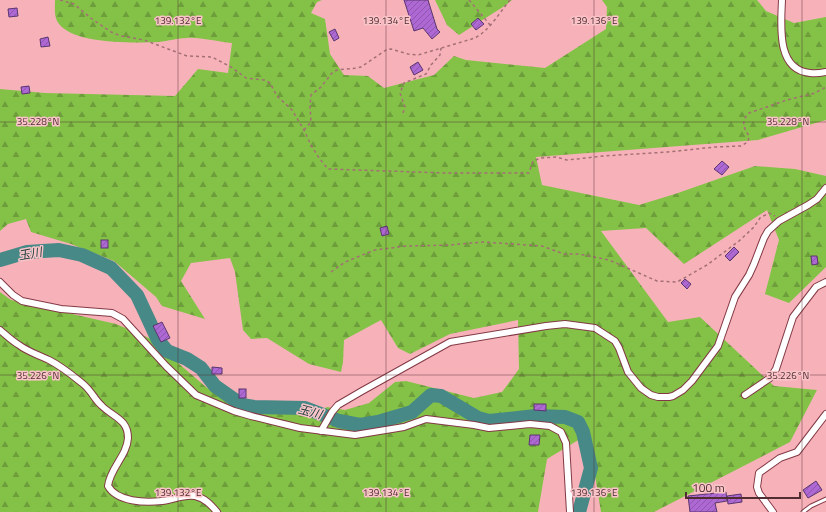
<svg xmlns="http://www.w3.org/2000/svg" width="826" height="512" font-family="'Titillium Web','Noto Sans JP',sans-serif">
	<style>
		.forest { fill: url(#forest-firs) }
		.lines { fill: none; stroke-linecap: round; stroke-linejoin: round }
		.river { stroke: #468986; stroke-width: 14 }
		.building { fill: url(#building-hatch); stroke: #5a356f }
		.service-casing { stroke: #833945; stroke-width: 5 }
		.minor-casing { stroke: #833945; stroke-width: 8 }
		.path { stroke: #a36f75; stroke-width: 1.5; stroke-dasharray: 3 3; stroke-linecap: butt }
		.service { stroke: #fff; stroke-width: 3 }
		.minor { stroke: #fff; stroke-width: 6 }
		.ticks { fill: none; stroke: #4f2d31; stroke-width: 1; stroke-opacity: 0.45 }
		.labels { text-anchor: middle; stroke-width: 3; stroke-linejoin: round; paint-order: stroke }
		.water-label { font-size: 12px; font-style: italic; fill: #163938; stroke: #fac4c9 }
		.ticks-label { font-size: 10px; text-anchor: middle; fill: #4f2d31; stroke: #fac4c9; stroke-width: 3; stroke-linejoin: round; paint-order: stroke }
	</style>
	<defs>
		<pattern id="forest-firs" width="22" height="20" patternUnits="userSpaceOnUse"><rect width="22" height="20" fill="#83c247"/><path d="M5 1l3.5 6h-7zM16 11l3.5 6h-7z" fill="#6e9e3c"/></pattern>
		<pattern id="building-hatch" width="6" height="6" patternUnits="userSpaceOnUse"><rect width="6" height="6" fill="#ae68d4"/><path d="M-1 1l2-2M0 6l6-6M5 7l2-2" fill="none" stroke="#9056ad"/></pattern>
	</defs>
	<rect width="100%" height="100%" fill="#f7b2b9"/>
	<!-- forest -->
	<g class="forest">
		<path d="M55 0H322L317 2 311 13 325 19 330 54 344 75 368 76 384 88 434 75 454 56 466 60 545 68 606 29 607 7 602 0H757L766 11 794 23 826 17V120L758 140 536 157 542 185 639 205 675 194 755 166 795 169 826 176V267L789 303 765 294 779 240 767 210 684 264 646 228 601 231 668 322 700 317 774 386 817 390 790 442 654 512H601L592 457 585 436 547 459 538 512H0V292L11 300 116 324 149 338 206 387 231 405 313 415 327 407 345 410 369 403 395 382 406 381 474 398 502 392 519 369 518 320 450 334 410 354 398 348 381 320 344 340 343 362 341 372 309 364 267 338 251 339 243 330 235 272 230 258 191 263 181 281 205 319 162 306 156 297 114 261 71 244 31 232 26 219 8 224 0 231V89L45 93 175 96 198 69 228 73 232 43C218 42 200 37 187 38 178 38 168 41 159 42 136 43 70 45 57 21 54 15 55 6 55 0Z"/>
		<path d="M435 0H512L506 5 459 35 447 25Z"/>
	</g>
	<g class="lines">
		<!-- river -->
		<path class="river" d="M0 260 27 252 59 250 82 255 111 268 137 295 158 340 167 351 187 359 201 368 215 386 242 405 254 407 305 408 339 421 360 425 378 422 412 412 431 395 441 396 478 418 489 421 536 416 565 417 578 422 583 432 591 468 579 512"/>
	</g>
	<!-- building -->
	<g class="building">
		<path d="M404 0H428L437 29 440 32 432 39 423 28 414 31Z"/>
		<path d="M17 8 18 16 9 17 8 9Z"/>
		<path d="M478 18 484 24 476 30 471 24Z"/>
		<path d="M335 29 339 38 334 41 329 32Z"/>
		<path d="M48 37 50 46 41 47 40 39Z"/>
		<path d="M418 62 423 70 414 75 410 67Z"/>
		<path d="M29 86 30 93 22 94 21 87Z"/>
		<path d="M722 161 729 167 722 175 714 169Z"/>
		<path d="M387 226 389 234 382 236 380 228Z"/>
		<rect x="101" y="240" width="7" height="8"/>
		<path d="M734 247 739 252 730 261 725 256Z"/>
		<path d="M811 256H817L818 264 812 265Z"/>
		<path d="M685 279 691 284 687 289 681 283Z"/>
		<path d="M162 322 170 338 161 342 153 326Z"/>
		<path d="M212 367 222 368V374H212Z"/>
		<rect x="239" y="389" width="7" height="9"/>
		<path d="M534 404H546V411L534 410Z"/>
		<path d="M530 435H540L539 445H529Z"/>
		<path d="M816 481 822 490 808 498 803 490Z"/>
		<path d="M726 492 727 501 715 503 717 512H690L688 496Z"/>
		<path d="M741 494 742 502 728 504 727 496Z"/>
	</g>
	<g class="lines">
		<defs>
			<path id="service" d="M803 512 811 506 826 499"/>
			<g id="minor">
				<path d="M782 0C781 25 776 70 810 73 816 74 821 73 826 72"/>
				<path d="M0 282 13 295 22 301 61 309 112 313 123 319 166 366 196 395 234 411 251 416 300 428 355 435 404 427 426 419 474 425 489 428 530 424 550 426 561 432 566 443 570 512"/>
				<path d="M0 330C6 335 12 341 19 345 28 352 39 355 49 360 61 366 72 375 82 383 92 391 94 399 102 406 113 417 128 419 128 438 127 456 110 468 108 486 117 502 145 503 162 501 172 500 184 494 195 496 205 498 211 505 217 512"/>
				<path d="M745 395 770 378 776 369 793 317 816 287 826 282"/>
				<path d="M321 431 332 412 338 405 362 391 450 342 546 326 565 324 595 328 615 341 619 348 628 372 641 388 651 395 658 397H669L673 396 683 390 692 381 718 346 735 297 749 275 754 264 764 238 768 231 779 221 808 205 817 199 826 188"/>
				<path d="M773 512 759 493 757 487 759 473 780 458 797 452 826 414"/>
			</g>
		</defs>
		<!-- service casing -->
		<use href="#service" class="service-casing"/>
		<!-- minor casing -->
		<use href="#minor" class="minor-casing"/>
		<!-- path -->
		<g class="path">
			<path d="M60 0 74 4 92 19 111 32 121 36 144 40 187 56 212 57 231 67 246 78 264 80 270 83 277 96 292 110 304 130 311 145 319 158 328 169 445 173H529L533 161 541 158 556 157 567 160 577 159 603 156 668 152 715 147 741 146 748 142 749 136C743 127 741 121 749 113L787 100 815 93 826 87"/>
			<path d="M469 0 491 26"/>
			<path d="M403 113 405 107 400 93 404 83 426 74 431 65 440 55 441 48"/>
			<path d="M304 130 311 122 310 106 311 95 321 87 332 73 337 70 357 68 361 67 386 50 391 49 408 54 418 55 475 38C490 30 499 13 510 0"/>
			<path d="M331 272 345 262 375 250 407 246 450 245 483 242 542 246 564 254H579L609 260 657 281 677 282 707 265 739 241 754 227 760 218 769 213 775 216"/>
		</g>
		<!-- service -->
		<use href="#service" class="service"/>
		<!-- minor -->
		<use href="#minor" class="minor"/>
	</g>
	<!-- ticks -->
	<path class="ticks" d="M178 0V512M386 0V512M594 0V512M802 0V512M0 122H826M0 375H826"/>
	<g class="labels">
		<!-- water labels -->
		<g class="water-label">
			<text transform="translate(30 254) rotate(-10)" y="4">玉川</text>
			<text transform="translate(310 412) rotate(15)" y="4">玉川</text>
		</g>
	</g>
	<g class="ticks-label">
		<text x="178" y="24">139.132°E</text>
		<text x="386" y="24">139.134°E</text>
		<text x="594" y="24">139.136°E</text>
		<text x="38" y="125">35.228°N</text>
		<text x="788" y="125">35.228°N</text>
		<text x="38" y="379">35.226°N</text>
		<text x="788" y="379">35.226°N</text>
		<text x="178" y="496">139.132°E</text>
		<text x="386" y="496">139.134°E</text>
		<text x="594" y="496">139.136°E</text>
	</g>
	<!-- scale -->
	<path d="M686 492v6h114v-6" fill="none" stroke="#4f2d31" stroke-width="2"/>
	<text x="692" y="492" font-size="12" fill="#4f2d31" stroke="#fac4c9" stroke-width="3" paint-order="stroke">100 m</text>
</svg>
